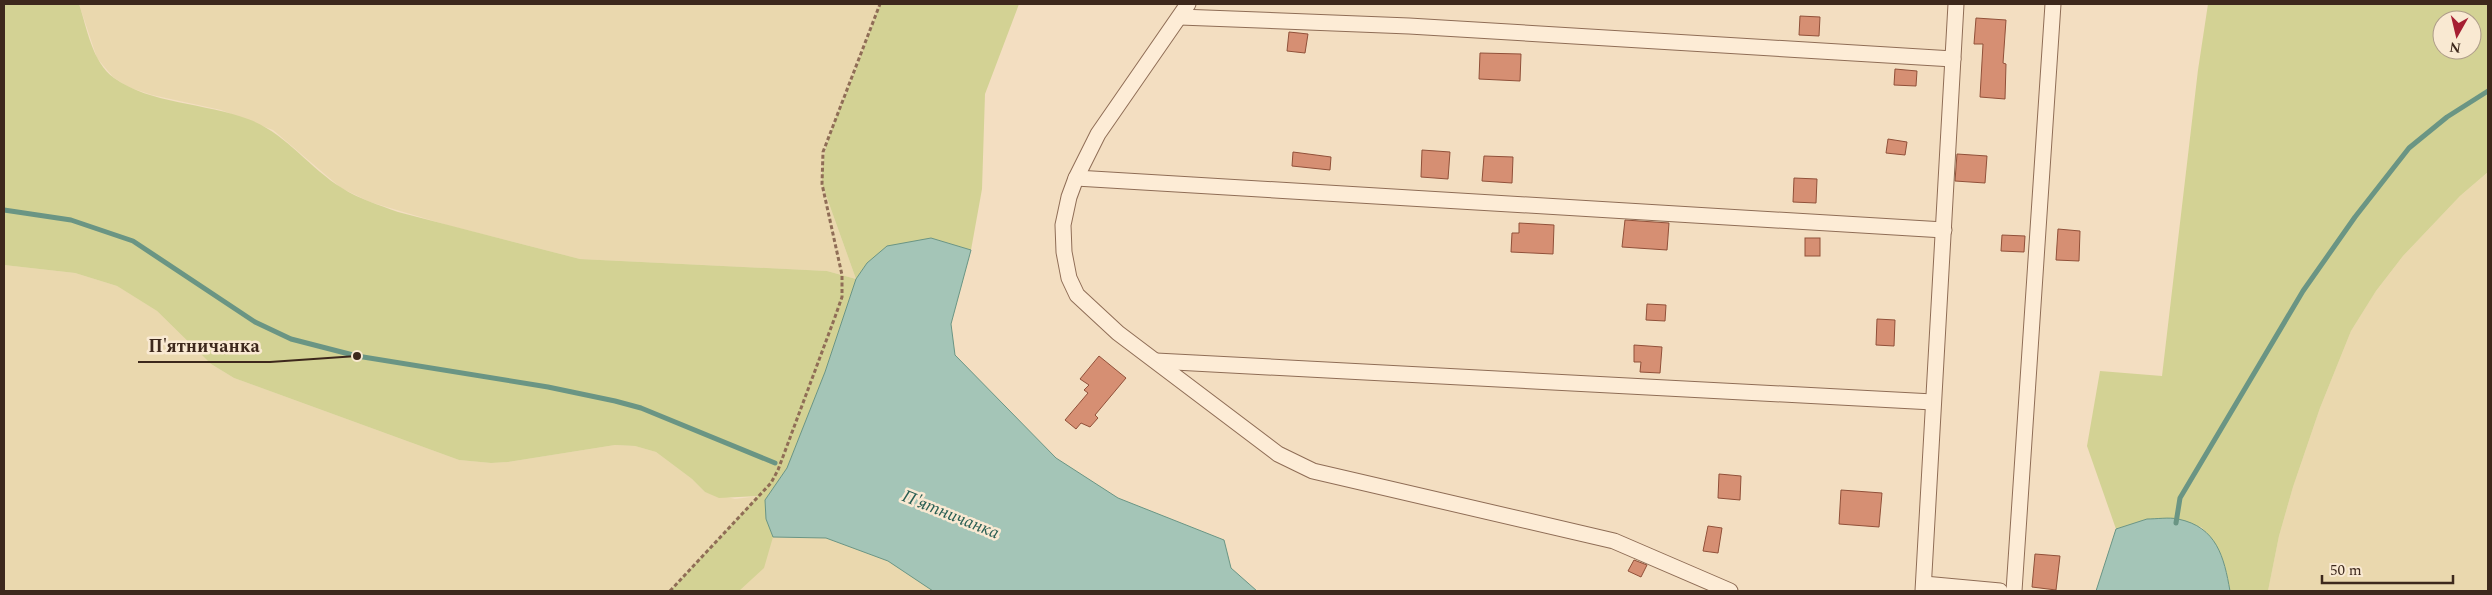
<svg xmlns="http://www.w3.org/2000/svg" width="2492" height="595" font-family="Spectral,serif">
	<style>
		.farmland { fill: #ead8ae }
		.green { fill: #d3d294; fill-rule: evenodd }
		.water { fill: #a4c5b7; stroke: #6a9584 }
		.lines { fill: none; stroke-linecap: round; stroke-linejoin: round }
		.stream { stroke: #6a9584; stroke-width: 5 }
		.building { fill: #d68f73; stroke: #915039 }
		.street-casing { stroke: #8f6d56; stroke-width: 17 }
		.path { stroke: #8f6d56; stroke-width: 3; stroke-dasharray: 4 2.5; stroke-linecap: butt }
		.street { stroke: #fdecd6; stroke-width: 15 }
		.labels { text-anchor: middle; stroke-width: 5; stroke-linejoin: round; paint-order: stroke }
		.water-label { font-size: 18px; font-style: italic; fill: #2a5f54; stroke: #f9e9d2 }
		.leader { fill: none; stroke: #3d281c; stroke-width: 2 }
		.callout-dot { fill: #3d281c; stroke: #f9e9d2; stroke-width: 2 }
		.callout-label { font-size: 18px; text-anchor: middle; font-weight: bold; fill: #3d281c; stroke: #f9e9d2; stroke-width: 5; stroke-linejoin: round; paint-order: stroke }
	</style>
	<rect width="100%" height="100%" fill="#f3dec1"/>
	<!-- farmland -->
	<g class="farmland">
		<path d="M79 4H880L870 35 829 133 821 169 822 184 856 279 827 271 580 259 447 225 370 202 341 188 273 130 221 110 152 95 128 87 113 77 97 58Z"/>
		<path d="M2488 172V591H2268L2279 536 2293 487 2320 408 2351 331 2376 291 2403 256 2460 196Z"/>
		<path d="M4 265 75 273 117 286 157 311 211 364 234 378 459 460 491 463 508 462 615 445 635 446 656 452 692 479 705 492 735 499 759 496 774 537 826 538 888 561 933 591H4Z"/>
	</g>
	<!-- green -->
	<g class="green">
		<path d="M4 4H79C87 28 92 62 114 78 150 104 206 103 248 119 286 133 308 167 342 188 359 199 379 205 398 212L580 259 827 271 856 279 822 184C821 149 834 123 847 91 859 62 870 33 880 4H1019L985 94 982 189 971 250 931 238 867 263 856 279 825 372 787 468 765 500 766 515 773 537 764 568 739 591H670L758 496 719 498 705 492 692 479 656 452 635 446 615 445 508 462 491 463 459 460 234 378 211 364 157 311 117 286 75 273 4 265Z"/>
		<path d="M2208 4H2488V172L2460 196 2403 256 2376 291 2351 331 2320 408 2293 487 2279 536 2268 591H2230C2225 562 2222 549 2201 527L2147 519 2116 529 2087 446 2100 371 2162 376 2198 70ZM2442 20H2472V50H2442Z"/>
	</g>
	<!-- water -->
	<g class="water">
		<path d="M931 238 971 250 951 324 955 355 1056 458 1118 498 1224 540 1231 568 1257 591H933L888 561 826 538 773 537 766 519 765 500 787 468 825 372 856 279 867 263 887 246Z"/>
		<path d="M2147 519C2157 519 2169 517 2178 519 2217 527 2224 557 2230 591H2096L2116 529Z"/>
	</g>
	<g class="lines">
		<!-- stream -->
		<g class="stream">
			<path d="M4 210 71 220 133 241 255 322 291 339 357 356 548 387 615 401 641 408 775 463"/>
			<path d="M2176 523 2180 498 2303 291 2355 217 2409 148 2447 117 2488 91"/>
		</g>
	</g>
	<!-- building -->
	<g class="building">
		<path d="M1800 16 1820 17 1819 36 1799 35Z"/>
		<path d="M1976 18 2006 20 2003 63 2006 64 2005 99 1980 97 1983 44H1974Z"/>
		<path d="M1289 32 1308 34 1305 53 1287 51Z"/>
		<path d="M1480 53 1521 54 1520 81 1479 79Z"/>
		<path d="M1895 69 1917 71 1916 86 1894 85Z"/>
		<path d="M1888 139 1907 142 1905 155 1886 153Z"/>
		<path d="M1422 150 1450 152 1448 179 1421 177Z"/>
		<path d="M1293 152 1331 157 1330 170 1292 166Z"/>
		<path d="M1957 154 1987 156 1985 183 1955 181Z"/>
		<path d="M1484 156 1513 157 1512 183 1482 181Z"/>
		<path d="M1794 178 1817 179 1816 203 1793 202Z"/>
		<path d="M1625 220 1669 223 1667 250 1622 247Z"/>
		<path d="M1519 223 1554 225 1553 254 1511 252 1512 233H1519Z"/>
		<path d="M2058 229 2080 231 2079 261 2056 260Z"/>
		<path d="M2002 235 2025 236 2024 252 2001 251Z"/>
		<rect x="1805" y="238" width="15" height="18"/>
		<path d="M1647 304 1666 305 1665 321 1646 320Z"/>
		<path d="M1877 319 1895 320 1894 346 1876 345Z"/>
		<path d="M1634 345 1662 347 1660 373 1640 372 1641 362H1634Z"/>
		<path d="M1099 356 1126 378 1095 415 1098 418 1090 427 1081 423 1076 429 1065 420 1088 393 1084 390 1089 385 1080 379Z"/>
		<path d="M1719 474 1741 476 1740 500 1718 498Z"/>
		<path d="M1841 490 1882 493 1879 527 1839 524Z"/>
		<path d="M1708 526 1722 528 1718 553 1703 551Z"/>
		<path d="M2035 554 2060 556 2056 590 2032 587Z"/>
		<path d="M1634 560 1647 565 1641 577 1628 571Z"/>
	</g>
	<g class="lines">
		<defs>
			<g id="street">
				<path d="M1188 4 1098 134 1076 178 1069 197 1063 225 1064 252 1069 278 1077 295 1118 333 1278 454 1313 471 1614 541 1730 591"/>
				<path d="M1180 17 1409 26 1953 59"/>
				<path d="M1076 178 1944 230"/>
				<path d="M1156 361 1933 402"/>
				<path d="M1924 584 2000 591"/>
				<path d="M1923 591 1956 4"/>
				<path d="M2014 591 2053 4"/>
			</g>
		</defs>
		<!-- street casing -->
		<use href="#street" class="street-casing"/>
		<!-- path -->
		<path class="path" d="M670 591 771 483 778 470 835 317 842 297V275L822 184 823 152 880 4"/>
		<!-- street -->
		<use href="#street" class="street"/>
	</g>
	<g class="labels">
		<!-- water labels -->
		<g class="water-label">
			<text transform="translate(951 514) rotate(22)" y="6">П'ятничанка</text>
		</g>
	</g>
	<!-- callouts -->
	<path class="leader" d="M357 356L270 362H138"/>
	<circle class="callout-dot" cx="357" cy="356" r="5"/>
	<g class="callout-label">
		<text x="204" y="352">П'ятничанка</text>
	</g>
	<!-- border -->
	<rect width="2492" height="595" fill="none" stroke="#3d281c" stroke-width="10"/>
	<!-- north arrow -->
	<g transform="translate(2457 35) rotate(188)"><circle r="24" fill="#f9e9d2" stroke="#ae9c89"/>
	<path d="M0-4L9 19L0 12L-9 19Z" fill="#a61f32"/>
	<text y="-8" font-size="14" font-weight="bold" text-anchor="middle" fill="#3d281c">N</text>
	</g>
	<!-- scale -->
	<path d="M2322 575v8h131v-8" fill="none" stroke="#3d281c" stroke-width="2.5"/>
	<text x="2330" y="575" font-size="15" fill="#3d281c" stroke="#f9e9d2" stroke-width="4" paint-order="stroke">50 m</text>
</svg>
